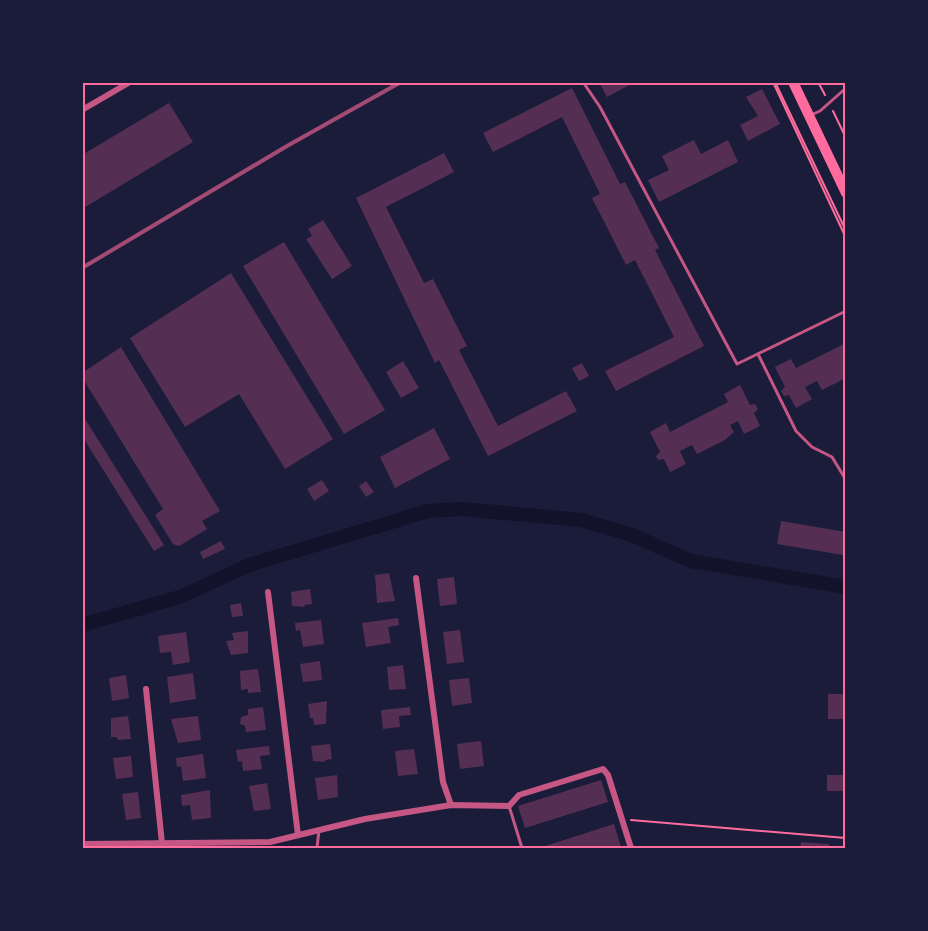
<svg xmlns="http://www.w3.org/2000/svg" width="928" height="931" font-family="'Fira Sans Condensed',sans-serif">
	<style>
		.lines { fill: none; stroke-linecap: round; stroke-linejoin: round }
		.canal { stroke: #12122b; stroke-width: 14 }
		.building { fill: #542f53 }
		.path { stroke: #ff6b9d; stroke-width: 2 }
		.service { stroke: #c65784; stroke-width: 3 }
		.minor { stroke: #c65784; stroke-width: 6 }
		.primary { stroke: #ff6b9d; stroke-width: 10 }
		.rail { stroke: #a44b75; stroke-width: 4 }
		.neatline { fill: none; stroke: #ff6b9d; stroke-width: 2 }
	</style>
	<rect width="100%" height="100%" fill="#1b1b3a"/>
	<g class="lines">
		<!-- canal -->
		<path class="canal" d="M82 625 180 597 249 565 428 511 462 509 582 520 632 535 691 561 846 587"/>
	</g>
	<!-- building -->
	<g class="building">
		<path d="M599 82H635L607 97Z"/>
		<path d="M572 88 620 184 625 182 659 248 655 250 704 346 616 391 605 371 674 337 635 260 626 265 592 198 600 194 562 117 493 152 483 133Z"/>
		<path d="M762 89 780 124 748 141 740 125 758 116 746 97Z"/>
		<path d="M169 103 193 142 82 209V155Z"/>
		<path d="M694 140 701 154 728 140 738 162 659 202 648 180 669 170 662 156Z"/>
		<path d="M444 153 454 172 386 207 424 283 433 279 467 346 459 350 498 426 566 391 577 411 488 456 439 360 435 363 356 198Z"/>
		<path d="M323 220 352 266 332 279 306 239 312 236 308 229Z"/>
		<path d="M284 242 385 410 344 434 243 266Z"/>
		<path d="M231 273 333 439 285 469 239 394 185 427 130 338Z"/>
		<path d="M846 343V378L822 390 817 381 805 387 812 399 796 408 789 395 784 396 781 391 785 387 775 367 791 359 796 368Z"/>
		<path d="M121 347 220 511 202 521 207 529 179 546 173 544 155 515 163 509 82 377V373Z"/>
		<path d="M403 361 419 388 401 398 386 372Z"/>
		<path d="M582 363 589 376 579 381 572 368Z"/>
		<path d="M740 385 750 405 755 404 758 409 754 413 760 426 744 434 738 421 730 425 734 432 725 440 697 454 692 445 680 451 686 464 670 472 664 459 658 460 656 456 660 452 650 432 666 423 670 432 728 402 724 394Z"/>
		<path d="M82 414 164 545 154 551 82 436Z"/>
		<path d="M434 428 450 459 395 488 380 457Z"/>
		<path d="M322 480 329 491 314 501 307 489Z"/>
		<path d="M366 481 374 492 366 497 359 486Z"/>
		<path d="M781 521 846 532 843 555 777 544Z"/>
		<path d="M221 541 225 549 203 559 200 552Z"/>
		<path d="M389 573 395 601 377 603 375 575Z"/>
		<path d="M454 577 457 604 440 606 437 579Z"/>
		<path d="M310 589 312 604 304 605 305 607 292 606 291 592Z"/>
		<path d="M241 603 243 616 232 617 230 605Z"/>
		<path d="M398 618 399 625 388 627 391 643 366 647 362 623Z"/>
		<path d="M321 620 324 644 303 647 300 630 296 631 295 623Z"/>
		<path d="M460 630 464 662 447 664 443 632Z"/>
		<path d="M248 631V653L231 655 226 641 234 640 232 633Z"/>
		<path d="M186 632 190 662 173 665 171 652 160 653 158 636Z"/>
		<path d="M320 661 322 680 303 682 300 664Z"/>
		<path d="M403 665 406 689 389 690 387 667Z"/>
		<path d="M258 669 261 692 248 693V689L241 690 240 671Z"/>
		<path d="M193 673 196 699 170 703 167 677Z"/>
		<path d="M126 675 129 698 112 701 109 678Z"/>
		<path d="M469 678 472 703 452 706 449 680Z"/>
		<rect x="828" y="694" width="18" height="25"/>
		<path d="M327 701 326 724 314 725 313 718H310L308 704Z"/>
		<path d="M263 707 266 730 246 732 245 726 240 724 241 717 248 715V709Z"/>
		<path d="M410 707 411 715 399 716 400 727 383 729 381 710Z"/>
		<path d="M128 716 131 739 118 740 117 737H111V718Z"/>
		<path d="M198 716 201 740 178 743 171 719Z"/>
		<path d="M481 741 484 766 460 769 457 744Z"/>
		<path d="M330 744 332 759 325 760V762L313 761 311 746Z"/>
		<path d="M269 746 270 755 260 756 262 769 243 771 242 761 238 762 236 750Z"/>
		<path d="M414 749 418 774 398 776 395 751Z"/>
		<path d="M203 754 206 778 183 781 181 766 177 767 176 758Z"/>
		<path d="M131 756 133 777 116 779 113 758Z"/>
		<path d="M337 775 338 797 318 800 315 778Z"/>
		<path d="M827 775H843L844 791H827Z"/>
		<path d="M601 780 608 802 525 828 518 806Z"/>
		<path d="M267 783 271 809 254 811 249 786Z"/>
		<path d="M210 790 211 818 192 820 190 805 182 806 181 795Z"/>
		<path d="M138 792 141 818 126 820 122 794Z"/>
		<path d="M614 824 621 847 539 848Z"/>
		<path d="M801 842 829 844V848H800Z"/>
	</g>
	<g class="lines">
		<!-- path -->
		<g class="path">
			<path d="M773 82 846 238"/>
			<path d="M775 82 846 231"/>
			<path d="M818 82 825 95"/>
			<path d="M833 111 846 138"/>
			<path d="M631 820 846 838"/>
		</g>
		<!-- service -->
		<g class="service">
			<path d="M583 82 600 107 737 364 846 311"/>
			<path d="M811 115 820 111 846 88"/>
			<path d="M758 354 796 431 812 447 832 457 846 480"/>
			<path d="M509 806 522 848"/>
			<path d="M317 848 319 830"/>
		</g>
		<!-- minor -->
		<g class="minor">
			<path d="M82 110 130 82"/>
			<path d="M416 578 443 782 451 805"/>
			<path d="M268 592 298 835"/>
			<path d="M146 689 162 843"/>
			<path d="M82 844 270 842 365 819 451 805 509 806 519 795 603 769 608 775 631 848"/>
		</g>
		<!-- primary -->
		<path class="primary" d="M793 82 846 193"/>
		<!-- rail -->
		<path class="rail" d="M82 268 287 146 401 82"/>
	</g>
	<!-- border -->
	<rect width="928" height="931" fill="none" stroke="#1b1b3a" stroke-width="168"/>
	<rect x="84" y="84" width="760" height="763" class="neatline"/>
</svg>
